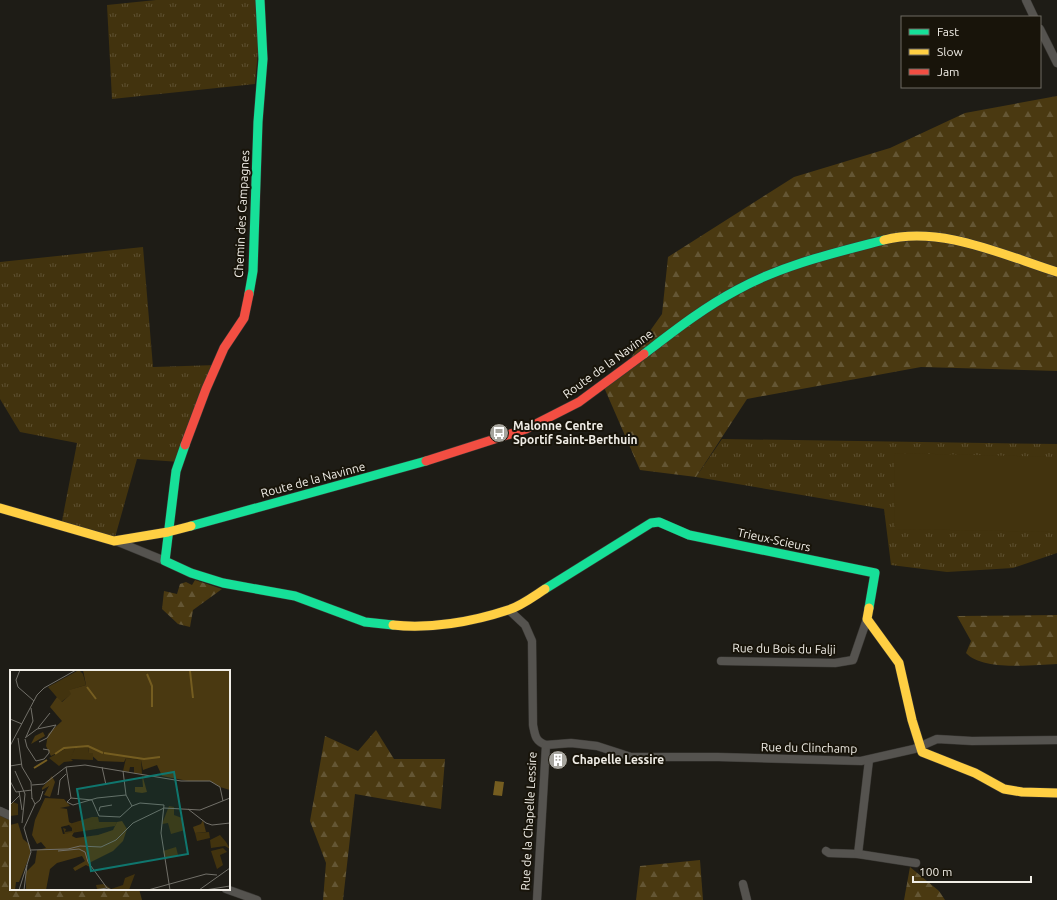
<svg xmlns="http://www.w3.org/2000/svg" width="1057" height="900" font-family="Ubuntu,sans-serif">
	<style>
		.grass { fill: url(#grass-tufts) }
		.forest { fill: url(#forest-firs) }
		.garden { fill: #42330e }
		.water { fill: #755d20 }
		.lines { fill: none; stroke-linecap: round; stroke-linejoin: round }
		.street-casing { stroke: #3a3834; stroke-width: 9 }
		.fast-casing { stroke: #3a3834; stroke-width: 10 }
		.slow-casing { stroke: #3a3834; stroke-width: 10 }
		.jam-casing { stroke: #3a3834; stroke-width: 10 }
		.street { stroke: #55534f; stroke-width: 8 }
		.fast { stroke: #16e098; stroke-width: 9 }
		.slow { stroke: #ffcf43; stroke-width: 9 }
		.jam { stroke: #f24e42; stroke-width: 9 }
		.labels { text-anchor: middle; stroke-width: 4; stroke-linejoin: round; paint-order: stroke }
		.street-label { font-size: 12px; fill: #f0ede6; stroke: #18140a }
		.poi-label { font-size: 12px; font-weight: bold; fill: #f0ede6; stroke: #18140a; text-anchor: start }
		.inset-river { fill: none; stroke: #755d20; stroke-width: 2 }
		.inset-road { fill: none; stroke: #727069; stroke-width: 1 }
		.view { fill: #0f766e; fill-opacity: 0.15; stroke: #0f766e; stroke-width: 2 }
		.inset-edge { fill: none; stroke: #f0ede6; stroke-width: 2 }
	</style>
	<defs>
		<pattern id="grass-tufts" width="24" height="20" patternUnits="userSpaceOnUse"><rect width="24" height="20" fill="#42330e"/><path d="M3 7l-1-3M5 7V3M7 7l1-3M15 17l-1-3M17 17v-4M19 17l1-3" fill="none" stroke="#5e5131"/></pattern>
		<pattern id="forest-firs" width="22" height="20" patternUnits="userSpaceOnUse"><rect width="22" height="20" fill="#4a3911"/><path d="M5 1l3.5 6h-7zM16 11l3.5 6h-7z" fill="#645634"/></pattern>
	</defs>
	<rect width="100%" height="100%" fill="#1e1c16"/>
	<!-- grass -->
	<g class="grass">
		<path d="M156 0H256L259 40 255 84 112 99 107 5Z"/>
		<path d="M143 247 153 367 217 365 180 462 137 459 114 541 61 526 77 443 20 432 0 399V262Z"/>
		<path d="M722 439 1057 444V553L1013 568 947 572 891 565 884 509 696 477Z"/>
	</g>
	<!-- forest -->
	<g class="forest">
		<path d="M1057 96V371L921 367 747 399 696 477 640 470 603 385 628 362 662 314 668 257 794 177 890 148 965 113Z"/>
		<path d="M195 580 222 589 193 610 190 627 178 624 162 609 164 591 177 594 180 584 186 582 192 585Z"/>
		<path d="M1057 615V664C1034 665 982 671 966 653L971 641 957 616Z"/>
		<path d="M376 730 394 759H445L441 809 355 794 343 900H323L326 863 310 821 325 736 358 751Z"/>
		<path d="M0 811 11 816V889H139L142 900H0Z"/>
		<path d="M700 860 703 900H636L640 866Z"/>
		<path d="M910 867 939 891 945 900H904Z"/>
	</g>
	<!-- garden -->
	<path class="garden" d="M894 453 1057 457V532L895 529Z"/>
	<!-- water -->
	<path class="water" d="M495 781 504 782 502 796 493 795Z"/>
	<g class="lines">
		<defs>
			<g id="street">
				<path d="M1026 0 1034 17"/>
				<path d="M1040 29 1057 63"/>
				<path d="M116 541 165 561"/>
				<path d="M509 610 525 625 532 641 533 725C535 735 535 741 546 745L537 900"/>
				<path d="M721 661 835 663 853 660 867 619"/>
				<path d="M546 745 571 743 597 746 631 757H718L861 761 914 749 937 739 972 741 1057 740"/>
				<path d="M0 811 11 816"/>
				<path d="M826 851 829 853 858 854 916 863"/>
				<path d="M858 854 869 760"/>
				<path d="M743 884 747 900"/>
				<path d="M226 889 257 900"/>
			</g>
			<g id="fast">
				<path d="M249 294 253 271 258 122 263 59 260 0"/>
				<path d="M644 354C674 331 703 308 737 290 782 265 834 253 884 240"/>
				<path d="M185 445 176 471 165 561 191 573 223 583 295 596 365 622 393 625"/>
				<path d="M191 526 426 461"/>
				<path d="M545 589 651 523 659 522 689 535 875 573 869 608"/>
			</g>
			<g id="slow">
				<path d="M884 240C941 225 1003 255 1057 272"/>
				<path d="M0 508 114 541 168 532 191 526"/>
				<path d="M869 608 867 619 899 663 912 720 922 752 975 773 1004 789 1022 792 1057 793"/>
				<path d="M393 625C430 629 472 622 508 610 521 606 534 596 545 589"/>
			</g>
			<g id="jam">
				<path d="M185 445 206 389 224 348 244 318 249 294"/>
				<path d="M426 461 526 429 579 402 644 354"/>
			</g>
		</defs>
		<!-- street casing -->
		<use href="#street" class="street-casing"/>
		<!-- fast casing -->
		<use href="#fast" class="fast-casing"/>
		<!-- slow casing -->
		<use href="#slow" class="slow-casing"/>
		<!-- jam casing -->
		<use href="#jam" class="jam-casing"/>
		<!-- street -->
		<use href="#street" class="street"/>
		<!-- fast -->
		<use href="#fast" class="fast"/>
		<!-- slow -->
		<use href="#slow" class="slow"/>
		<!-- jam -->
		<use href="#jam" class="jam"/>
	</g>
	<!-- icons -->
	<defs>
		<symbol id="bus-disc" viewBox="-11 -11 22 22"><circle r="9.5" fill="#a6a49d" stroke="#18140a"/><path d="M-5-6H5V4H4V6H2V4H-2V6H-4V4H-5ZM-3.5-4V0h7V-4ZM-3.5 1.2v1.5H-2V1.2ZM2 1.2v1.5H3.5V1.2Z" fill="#fff"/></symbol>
		<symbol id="building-disc" viewBox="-11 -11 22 22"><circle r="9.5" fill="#a6a49d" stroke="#18140a"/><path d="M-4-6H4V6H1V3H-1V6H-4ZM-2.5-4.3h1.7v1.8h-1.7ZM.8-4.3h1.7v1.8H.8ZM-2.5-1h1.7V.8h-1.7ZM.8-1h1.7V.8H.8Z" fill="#fff"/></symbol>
	</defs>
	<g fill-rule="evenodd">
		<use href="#bus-disc" x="488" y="422" width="22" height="22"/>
		<use href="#building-disc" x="547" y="749" width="22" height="22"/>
	</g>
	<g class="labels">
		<!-- street labels -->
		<g class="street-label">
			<text transform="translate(242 214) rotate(-87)" y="4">Chemin des Campagnes</text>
			<text transform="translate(608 364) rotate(-36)" y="4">Route de la Navinne</text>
			<text transform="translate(313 480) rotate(-15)" y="4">Route de la Navinne</text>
			<text transform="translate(774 540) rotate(12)" y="4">Trieux-Scieurs</text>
			<text transform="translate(784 649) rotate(1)" y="4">Rue du Bois du Falji</text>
			<text transform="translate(809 748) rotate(1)" y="4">Rue du Clinchamp</text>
			<text transform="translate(529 821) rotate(-87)" y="4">Rue de la Chapelle Lessire</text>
		</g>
		<!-- poi labels -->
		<g class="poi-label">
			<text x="513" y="430">Malonne Centre<tspan x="513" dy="14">Sportif Saint-Berthuin</tspan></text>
			<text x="572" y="764">Chapelle Lessire</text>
		</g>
	</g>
	<!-- overview -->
	<g transform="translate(10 670)">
		<rect width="220" height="220" fill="#1e1c16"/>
		<path d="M69 0 73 4 76 15 60 20 62 24 51 32 38 17ZM65 78 61 89 63 91 54 92 49 96 39 88 55 79ZM116 88 131 90 132 104 124 103V97H120L119 102 113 101ZM159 136 164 137V145L172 148 175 160 161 164 158 153 152 154ZM82 147H88L89 152H107L105 156 55 164 53 158 56 159 55 162 62 161V158L59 155 53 156ZM199 162 200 168 187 171 185 163ZM210 165 216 172 220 179 215 176 201 178 200 170ZM166 177 168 185 155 189 153 181ZM213 178 217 182 210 185 213 195 207 199 201 181ZM125 204 119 220H97V218L84 220 87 219 86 215 94 214 101 219 113 215 115 208Z" fill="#42330e"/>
		<path d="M73 0H220V120L210 117 200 111H178L152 106 147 95 133 100 131 90 116 88 114 92 88 91 79 83 78 76 55 79 41 86 36 76 38 64 52 51 40 37 47 27 52 32 61 24 59 20 76 15ZM33 62 35 66 21 74 25 66ZM132 104 137 122 132 123 125 122V117H133ZM42 106 45 112 40 127 34 125 39 116 32 120V118ZM35 128 54 129 60 136 50 138 57 139 59 152 62 154 51 157 53 164 64 162 62 166 66 168 88 165 103 160 107 152 112 151 117 159 113 171 103 181 79 193 82 198 76 195 65 201 63 198 75 191 72 186 47 193 40 199 36 220H16V202L25 193 27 180 36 178 31 172 27 174 22 165 25 150ZM193 150 196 162 185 163 183 157 191 154ZM8 153 13 169 20 175V185L9 212H6L5 220H0V155Z" fill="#4a3911"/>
		<path d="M3 132 8 134V145L0 146V136Z" fill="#42330e"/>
		<path d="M78 76 79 83H83V90L60 89 65 78Z" fill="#42330e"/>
		<path d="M88 150 89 157 66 161 65 154Z" fill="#42330e"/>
		<path class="inset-river" d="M180 1 183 28M137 4 142 16V37M77 17 86 29M94 83 134 89 150 87M45 84 54 78 78 76 93 83M24 98 37 90"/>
		<path class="inset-road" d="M10 0 6 10 8 17 24 31M0 49 12 54M28 58 40 43M16 67 23 51 21 38M8 68 12 97 21 112 22 129M15 68 27 59 46 55 37 68 29 72M15 69 17 77 26 91 34 89 39 83V80L33 79M0 76 27 25 34 18 66 0M0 96 12 94M56 97 61 128 82 130 89 146 110 147 122 136 130 133 154 135 151 163 160 220M92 97 96 115M5 101 15 124 12 153M113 101 116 125 122 136M0 111 6 122 22 120M22 115 34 114 56 97 75 95 171 111H200L210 117 213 131M9 121 12 140M48 125 50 110 56 104M61 128 57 132 63 135 87 128 116 125M25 134 30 130 33 121M0 135 10 125M178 139 196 153 202 155 220 153M89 141 90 137 102 135M21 180 58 179 70 176 91 177 106 170 123 153 154 138 190 140 220 128M48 181 69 179 75 182 78 192 97 218 102 220M9 220 21 182 14 158 25 134 22 128M14 220 17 195M84 220 97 218M138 220 196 204 207 205M189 220 220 198M195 220 220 216"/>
		<path class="view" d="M164 102 178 184 81 201 67 119Z"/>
		<rect width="220" height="220" class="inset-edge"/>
	</g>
	<!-- legend -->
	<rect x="901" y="16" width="140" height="72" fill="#18140a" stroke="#6e6b62"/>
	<rect x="909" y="29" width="20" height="6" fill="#16e098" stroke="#6e6b62"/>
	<text x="937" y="36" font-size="12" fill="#f0ede6">Fast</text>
	<rect x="909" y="49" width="20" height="6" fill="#ffcf43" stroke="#6e6b62"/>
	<text x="937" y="56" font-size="12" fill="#f0ede6">Slow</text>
	<rect x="909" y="69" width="20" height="6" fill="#f24e42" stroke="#6e6b62"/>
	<text x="937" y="76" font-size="12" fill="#f0ede6">Jam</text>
	<!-- scale -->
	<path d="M913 876v6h118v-6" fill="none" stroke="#f0ede6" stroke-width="2"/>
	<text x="919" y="876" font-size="12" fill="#f0ede6" stroke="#18140a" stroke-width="3" paint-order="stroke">100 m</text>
</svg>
